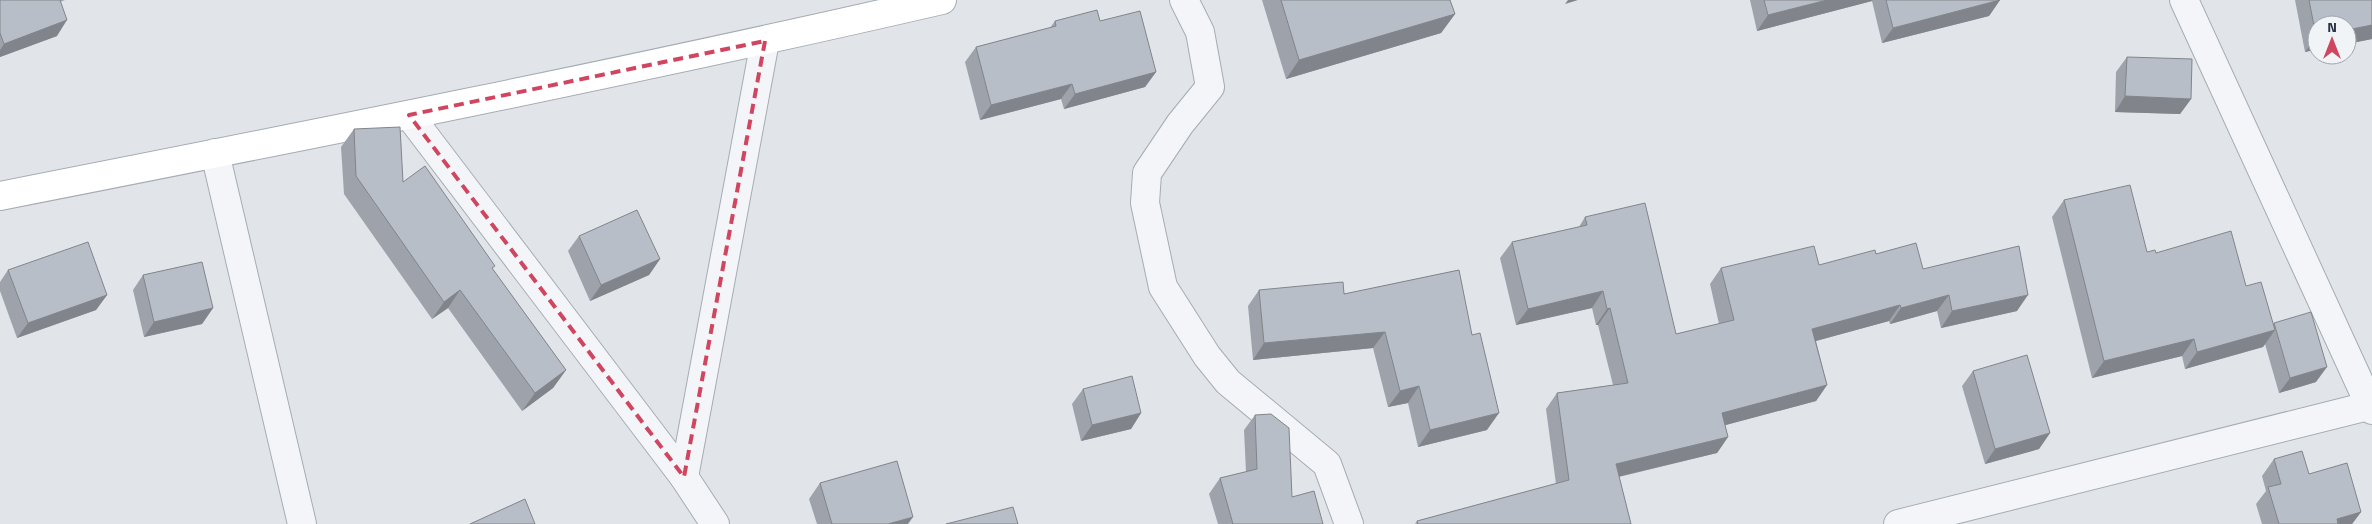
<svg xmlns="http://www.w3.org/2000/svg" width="2372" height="524" font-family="'Titillium Web',sans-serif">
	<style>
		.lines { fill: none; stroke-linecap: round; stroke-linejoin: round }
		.street-casing { stroke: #a6acb4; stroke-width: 30 }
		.secondary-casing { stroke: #a6acb4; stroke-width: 30 }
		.street { stroke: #f4f5f8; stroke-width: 28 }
		.secondary { stroke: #fff; stroke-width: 28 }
		.wall { fill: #9ea3ab }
		.shaded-wall { fill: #81858b }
		.building { fill: #b8bec7; stroke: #81858b }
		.marked { fill: none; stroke: #d0455f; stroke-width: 4; stroke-dasharray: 10 6; stroke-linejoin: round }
	</style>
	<rect width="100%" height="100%" fill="#e1e5ea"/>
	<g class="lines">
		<defs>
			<g id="street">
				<path d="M1184 0 1200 32 1210 87 1180 124 1147 173 1145 203 1163 287 1207 356 1228 382 1327 464 1349 524"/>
				<path d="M2184 0 2372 410"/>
				<path d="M409 115 684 477 715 524"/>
				<path d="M215 153 302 524"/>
				<path d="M684 477 765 41"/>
				<path d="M1898 524 2372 405"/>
			</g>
			<path id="secondary" d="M0 196C315 134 630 72 942 0"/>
		</defs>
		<!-- street casing -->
		<use href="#street" class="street-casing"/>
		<!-- secondary casing -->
		<use href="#secondary" class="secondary-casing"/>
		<!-- street -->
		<use href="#street" class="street"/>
		<!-- secondary -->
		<use href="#secondary" class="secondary"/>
	</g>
	<!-- wall -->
	<g class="wall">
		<path d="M0 0H65L60 2 57 36 0 57Z"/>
		<path d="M1262 0H1450L1455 14 1441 33 1286 79Z"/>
		<path d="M1750 0H2000L1989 16 1882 43 1872 1 1757 31Z"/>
		<path d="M2295 0H2372V39L2305 52Z"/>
		<path d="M1055 21H1100L1156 72 1145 87 1064 109 1061 99 980 120 965 62 976 47 1050 28Z"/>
		<path d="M2127 57 2191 99 2180 114 2115 112 2116 72Z"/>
		<path d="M354 129 403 182 493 270 566 370 553 388 522 411 448 308 432 319 344 194 341 147Z"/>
		<path d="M2064 200 2147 252 2156 253 2246 286 2273 324 2274 323 2316 382 2279 393 2265 344 2263 347 2185 369 2182 356 2092 378 2052 217Z"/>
		<path d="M1585 217 1676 334 1719 324 1710 284 1721 268 1819 265 1876 254 1923 269 2017 311 1941 328 1937 311 1890 324 1889 321 1816 341 1827 385 1816 401 1725 425 1728 437 1717 453 1619 477 1631 524H1415L1417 521 1556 484 1546 409 1557 393 1613 385 1598 325H1596L1592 308 1516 325 1500 258 1512 242 1579 227Z"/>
		<path d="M579 236 660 259 649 275 590 301 568 251Z"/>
		<path d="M8 270 107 295 96 310 17 338 0 291V282Z"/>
		<path d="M1459 270 1487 430 1418 447 1408 403 1388 407 1373 348 1253 360 1248 306 1259 290 1344 294Z"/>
		<path d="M143 275 213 308 202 324 144 337 133 290Z"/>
		<path d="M1973 371 2050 433 2039 449 1985 464 1962 386Z"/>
		<path d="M1083 389 1141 413 1131 429 1081 441 1072 404Z"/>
		<path d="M1255 415 1292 497 1323 524H1218L1209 494 1220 478 1246 472 1244 430Z"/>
		<path d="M2274 459 2309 474 2361 512 2352 524H2262L2256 504 2266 491 2262 476Z"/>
		<path d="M820 483 908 524H817L809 499Z"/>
	</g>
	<!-- shaded-wall -->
	<g class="shaded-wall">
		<path d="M1568 0H1578L1565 4Z"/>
		<path d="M1827 0H1873L1872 1 1757 31 1768 15Z"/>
		<path d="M2000 0 1989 16 1882 43 1893 28Z"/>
		<path d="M1455 14 1441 33 1286 79 1299 60Z"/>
		<path d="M67 20 57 36 0 57V50L4 44Z"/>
		<path d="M2372 25V39L2347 44V30Z"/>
		<path d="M2316 36H2317V49L2305 52Z"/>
		<path d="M1156 72 1145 87 1064 109 1075 94Z"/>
		<path d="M1072 84 1061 99 980 120 991 105Z"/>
		<path d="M2125 96 2191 99 2180 114 2115 112Z"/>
		<path d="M660 259 649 275 590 301 601 285Z"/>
		<path d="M460 290 448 308 432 319 444 302Z"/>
		<path d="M1603 291 1592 308 1516 325 1528 309Z"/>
		<path d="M107 295 96 310 17 338 28 323Z"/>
		<path d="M1949 295 1937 311 1890 324 1901 308Z"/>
		<path d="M2028 295 2017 311 1941 328 1952 311Z"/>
		<path d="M1900 305 1889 321 1801 345 1812 329Z"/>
		<path d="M213 308 202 324 144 337 154 322Z"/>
		<path d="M1610 308 1598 325H1596L1607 309Z"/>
		<path d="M2275 330 2263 347 2185 369 2197 352Z"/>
		<path d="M1385 332 1373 348 1253 360 1264 343Z"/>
		<path d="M2194 339 2182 356 2092 378 2104 361Z"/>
		<path d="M2327 367 2316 382 2279 393 2290 378Z"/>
		<path d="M566 370 553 388 522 411 535 393Z"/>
		<path d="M1827 385 1816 401 1711 429 1722 413Z"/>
		<path d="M1419 386 1408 403 1388 407 1400 391Z"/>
		<path d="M1141 413 1131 429 1081 441 1092 425Z"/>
		<path d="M1499 413 1487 430 1418 447 1430 430Z"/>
		<path d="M2050 433 2039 449 1985 464 1995 449Z"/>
		<path d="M1728 437 1717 453 1604 480 1616 464Z"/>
		<path d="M2361 512 2352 524H2333L2337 519Z"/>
		<path d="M913 517 908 524H888Z"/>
	</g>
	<!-- building -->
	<g class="building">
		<path d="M0 0H60L67 20 4 44 0 33Z"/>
		<path d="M1281 0H1450L1455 14 1299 60Z"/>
		<path d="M1764 0H1827L1768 15Z"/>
		<path d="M1886 0H2000L1893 28Z"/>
		<path d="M2309 0H2372V25L2347 30V25H2317V36H2316Z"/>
		<path d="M1097 10 1100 21 1140 11 1156 72 1075 94 1072 84 991 105 976 47 1056 26 1055 21Z"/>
		<path d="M2127 57 2192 59 2191 99 2125 96Z"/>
		<path d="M400 127 403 182 425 166 495 266 492 268 566 370 535 393 460 290 444 302 356 176 354 129Z"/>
		<path d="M2130 185 2147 252 2155 250 2156 253 2231 231 2246 286 2261 282 2275 330 2197 352 2194 339 2104 361 2064 200Z"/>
		<path d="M1645 203 1676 334 1734 320 1721 268 1814 246 1819 265 1875 250 1876 254 1916 243 1923 269 2019 246 2028 295 1952 311 1949 295 1901 308 1900 305 1812 329 1827 385 1722 413 1728 437 1616 464 1631 524H1418L1417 521 1569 480 1557 393 1628 383 1610 308 1607 309 1603 291 1528 309 1512 242 1587 225 1585 217Z"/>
		<path d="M637 210 660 259 601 285 579 236Z"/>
		<path d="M88 242 107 295 28 323 8 270Z"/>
		<path d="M202 262 213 308 154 322 143 275Z"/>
		<path d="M1459 270 1472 335 1480 333 1499 413 1430 430 1419 386 1400 391 1385 332 1264 343 1259 290 1343 282 1344 294Z"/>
		<path d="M2311 312 2327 367 2290 378 2274 323Z"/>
		<path d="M2027 355 2050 433 1995 449 1973 371Z"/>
		<path d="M1132 376 1141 413 1092 425 1083 389Z"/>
		<path d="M1271 414 1289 428 1292 497 1314 491 1323 524H1233L1220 478 1257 469 1255 415Z"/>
		<path d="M2302 451 2309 474 2347 463 2361 512 2337 519 2338 524H2279L2268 487 2281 484 2274 459Z"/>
		<path d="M897 461 913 517 888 524H832L820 483Z"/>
		<path d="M525 499 535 524H470Z"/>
		<path d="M1013 507 1018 524H946Z"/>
	</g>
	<!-- marked area -->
	<path class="marked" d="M765 41 684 477 409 115Z"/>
	<!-- north arrow -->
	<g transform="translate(2332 40)"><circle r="24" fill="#f1f4f7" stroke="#a1a7af"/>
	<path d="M0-4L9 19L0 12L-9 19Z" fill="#d0455f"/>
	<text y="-8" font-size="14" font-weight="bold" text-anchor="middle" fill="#293342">N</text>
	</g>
</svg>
